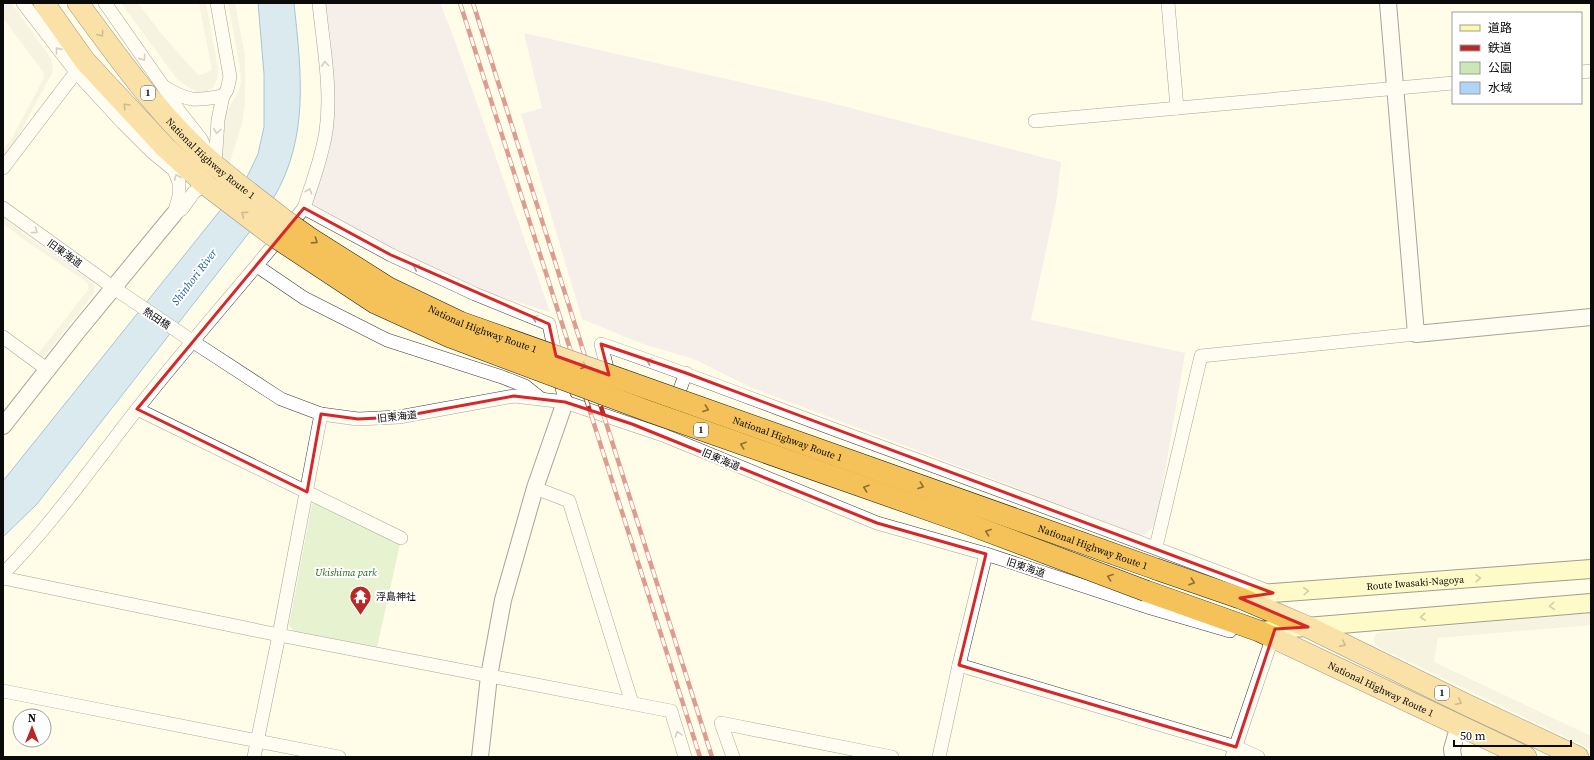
<svg xmlns="http://www.w3.org/2000/svg" width="1594" height="760" font-family="'Source Serif 4','Noto Sans JP',serif">
	<style>
		.industrial { fill: #e9deea }
		.green { fill: #cbe7b3 }
		.plaza { fill: #ece9d9 }
		.water { fill: #aed5f5; stroke: #3685ca }
		.lines { fill: none; stroke-linecap: round; stroke-linejoin: round }
		.minor-casing { stroke: #3d3d3d; stroke-width: 14 }
		.tertiary-casing { stroke: #3d3d3d; stroke-width: 18 }
		.secondary-casing { stroke: #2c2c2c; stroke-width: 20 }
		.trunk-casing { stroke: #1b1b1b; stroke-width: 22 }
		.minor { stroke: #fff; stroke-width: 13 }
		.tertiary { stroke: #fff; stroke-width: 16 }
		.secondary { stroke: #fefaa4; stroke-width: 18 }
		.trunk { stroke: #f4c259; stroke-width: 21 }
		.rail-casing { stroke: #b72926; stroke-width: 4.5 }
		.rail { stroke: #fff; stroke-width: 3; stroke-dasharray: 9; stroke-linecap: butt }
		.trunk-bridge-casing { stroke: #1b1b1b; stroke-width: 22; stroke-linecap: butt }
		.trunk-bridge { stroke: #f4c259; stroke-width: 21 }
		.oneway { stroke: #8b6f35 }
		.oneway2 { stroke: #9d9d9d }
		.oneway3 { stroke: #9c9a66 }
		.marked { fill: none; stroke: #d62828; stroke-width: 3; stroke-linejoin: round }
		.labels { text-anchor: middle; stroke-width: 4; stroke-linejoin: round; paint-order: stroke }
		.shield { fill: #fff; stroke: #545454; stroke-width: 1 }
		.shield-label { font-size: 9px; font-weight: bold; fill: #0a0a0a }
		.street-label { font-size: 10px; fill: #0a0a0a; stroke: #fff }
		.park-label { font-size: 10px; font-style: italic; fill: #26601d; stroke: #fff }
		.poi-label { font-size: 10px; fill: #0a0a0a; stroke: #fff; text-anchor: start }
		.water-label { font-size: 11px; font-style: italic; fill: #175799; stroke: #fff }
	</style>
	<rect width="100%" height="100%" fill="#fffce8"/>
	<!-- industrial -->
	<g class="industrial">
		<path d="M326 3H440L455 41 550 312 473 288 440 274 312 204 330 149 334 104 331 41Z"/>
		<path d="M524 33 823 101 1061 162 1056 203 1031 320 1185 353 1156 524 1143 536 750 387 694 359 643 344 582 319 521 114 542 108Z"/>
	</g>
	<!-- green -->
	<path class="green" d="M321 502 400 544 377 647 294 631 289 625 312 504Z"/>
	<!-- plaza -->
	<g class="plaza">
		<path d="M3 3H11L51 58 53 67 52 73 16 140 3 157V150L12 138 44 78V73L3 18Z"/>
		<path d="M121 3H138L159 31 198 75H201L212 70 199 3H206L218 69 217 79 213 88 205 92H197L188 87 177 79Z"/>
		<path d="M228 3H235L245 56V102L242 124 230 161 231 168 226 162 222 153 221 128 226 113 236 96 241 84 240 67Z"/>
		<path d="M3 217 25 235 91 280 95 286 94 293 45 356 41 357 37 355 88 290V283L23 239 3 223Z"/>
		<path d="M1591 612V625L1438 638 1434 662 1591 736V749L1378 647 1374 642V638L1376 634 1381 632Z"/>
	</g>
	<!-- water -->
	<path class="water" d="M258 3H294C301 71 310 137 273 199 266 212 256 223 248 234L37 504 3 537V481L247 177 258 154 264 127V74Z"/>
	<g class="lines">
		<defs>
			<g id="minor">
				<path d="M23 3 76 72 123 123 151 151 174 170 179 182V196L174 214"/>
				<path d="M105 3 163 86 179 111 201 139 204 146"/>
				<path d="M319 3C323 45 332 89 326 131 322 158 312 183 304 208L391 255 475 294 549 324 565 402"/>
				<path d="M1168 3 1177 108"/>
				<path d="M1581 72 1591 71"/>
				<path d="M164 87C190 102 194 101 223 96"/>
				<path d="M1035 121 1453 83"/>
				<path d="M215 165 218 120 223 96 227 90 230 77 217 3"/>
				<path d="M3 168 76 72"/>
				<path d="M3 208 114 288 192 341 281 399 321 414 358 419 399 417 514 396 565 402 663 435 877 523 986 554 1151 608 1230 631"/>
				<path d="M174 214 182 209 194 192 206 185"/>
				<path d="M257 266 304 298 387 340 502 377 525 386 540 398"/>
				<path d="M3 337 48 370"/>
				<path d="M610 380 601 344C683 372 763 403 844 433 988 486 1131 538 1273 593"/>
				<path d="M674 405 686 373"/>
				<path d="M137 409 401 538"/>
				<path d="M535 488 569 501 632 703"/>
				<path d="M1156 547 1201 356 1416 334"/>
				<path d="M3 574C53 523 94 464 138 408 192 340 250 275 304 208"/>
				<path d="M3 578 279 635 671 711 685 757"/>
				<path d="M959 665 1236 747 1258 757"/>
				<path d="M3 691 339 757"/>
				<path d="M254 757 279 635 321 414"/>
				<path d="M733 757 721 723 892 757"/>
				<path d="M939 757 959 665 986 554"/>
				<path d="M1232 757 1273 636"/>
			</g>
			<g id="tertiary">
				<path d="M1388 3 1416 334 1591 317"/>
				<path d="M3 426 77 332 174 214"/>
				<path d="M480 757 489 676 503 600 535 488 565 402"/>
				<path d="M1453 757 1452 749 1459 725"/>
			</g>
			<g id="secondary">
				<path id="s1" d="M1240 598 1273 593 1591 569"/>
				<path d="M1259 631 1591 603"/>
			</g>
			<g id="trunk">
				<path d="M44 3 85 61 165 147 206 185 272 235"/>
				<path id="s2" d="M78 3C120 60 162 120 216 166 237 184 261 201 283 219"/>
				<path d="M1156 569 1240 598 1308 627 1467 705 1578 757"/>
				<path id="s3" d="M1146 591 1259 631 1526 757"/>
			</g>
		</defs>
		<!-- minor casing -->
		<use href="#minor" class="minor-casing"/>
		<!-- tertiary casing -->
		<use href="#tertiary" class="tertiary-casing"/>
		<!-- secondary casing -->
		<use href="#secondary" class="secondary-casing"/>
		<!-- trunk casing -->
		<use href="#trunk" class="trunk-casing"/>
		<!-- minor -->
		<use href="#minor" class="minor"/>
		<!-- tertiary -->
		<use href="#tertiary" class="tertiary"/>
		<!-- secondary -->
		<use href="#secondary" class="secondary"/>
		<!-- trunk -->
		<use href="#trunk" class="trunk"/>
		<defs>
			<g id="rail">
				<path d="M460 3 700 757"/>
				<path d="M473 3 712 757"/>
			</g>
		</defs>
		<!-- rail casing -->
		<use href="#rail" class="rail-casing"/>
		<!-- rail -->
		<use href="#rail" class="rail"/>
		<defs>
			<g id="trunk-bridge">
				<path id="s4" d="M283 219 310 238 389 288 460 322 1156 569"/>
				<path d="M272 235 375 303 450 337 645 410 960 521 1146 591"/>
			</g>
		</defs>
		<!-- trunk-bridge casing -->
		<use href="#trunk-bridge" class="trunk-bridge-casing"/>
		<!-- trunk-bridge -->
		<use href="#trunk-bridge" class="trunk-bridge"/>
	</g>
	<!-- one-way arrows -->
	<defs><path id="oneway-chevron" d="M-2-3.5L2.5 0L-2 3.5" fill="none" stroke-width="1.6" stroke-linecap="round" stroke-linejoin="round"/></defs>
	<g class="oneway">
		<use href="#oneway-chevron" transform="translate(101 34) rotate(54)"/>
		<use href="#oneway-chevron" transform="translate(126 106) rotate(-133)"/>
		<use href="#oneway-chevron" transform="translate(244 214) rotate(-143)"/>
		<use href="#oneway-chevron" transform="translate(315 241) rotate(33)"/>
		<use href="#oneway-chevron" transform="translate(584 366) rotate(20)"/>
		<use href="#oneway-chevron" transform="translate(706 409) rotate(20)"/>
		<use href="#oneway-chevron" transform="translate(743 445) rotate(-161)"/>
		<use href="#oneway-chevron" transform="translate(921 486) rotate(20)"/>
		<use href="#oneway-chevron" transform="translate(866 488) rotate(-161)"/>
		<use href="#oneway-chevron" transform="translate(988 532) rotate(-160)"/>
		<use href="#oneway-chevron" transform="translate(1110 577) rotate(-160)"/>
		<use href="#oneway-chevron" transform="translate(1192 582) rotate(19)"/>
		<use href="#oneway-chevron" transform="translate(1343 644) rotate(26)"/>
		<use href="#oneway-chevron" transform="translate(1459 702) rotate(26)"/>
	</g>
	<g class="oneway2">
		<use href="#oneway-chevron" transform="translate(58 50) rotate(-129)"/>
		<use href="#oneway-chevron" transform="translate(143 58) rotate(54)"/>
		<use href="#oneway-chevron" transform="translate(325 64) rotate(-95)"/>
		<use href="#oneway-chevron" transform="translate(217 131) rotate(97)"/>
		<use href="#oneway-chevron" transform="translate(177 177) rotate(-112)"/>
		<use href="#oneway-chevron" transform="translate(309 191) rotate(-71)"/>
		<use href="#oneway-chevron" transform="translate(35 231) rotate(36)"/>
		<use href="#oneway-chevron" transform="translate(416 267) rotate(-155)"/>
		<use href="#oneway-chevron" transform="translate(535 318) rotate(-158)"/>
		<use href="#oneway-chevron" transform="translate(649 361) rotate(-161)"/>
		<use href="#oneway-chevron" transform="translate(678 734) rotate(-107)"/>
	</g>
	<g class="oneway3">
		<use href="#oneway-chevron" transform="translate(1478 578) rotate(-4)"/>
		<use href="#oneway-chevron" transform="translate(1306 591) rotate(-4)"/>
		<use href="#oneway-chevron" transform="translate(1552 606) rotate(175)"/>
		<use href="#oneway-chevron" transform="translate(1423 617) rotate(175)"/>
	</g>
	<!-- marked area -->
	<path d="M0 0H1594V760H0ZM304 208 391 255 549 324 556 356 609 375 601 344 686 373 1273 593 1240 598 1308 627 1275 629 1236 747 959 665 986 554 877 523 632 424 565 402 514 396 399 417 358 419 321 414 307 492 137 409Z" fill="#fffce8" fill-opacity=".55" fill-rule="evenodd"/>
	<path class="marked" d="M304 208 391 255 549 324 556 356 609 375 601 344 686 373 1273 593 1240 598 1308 627 1275 629 1236 747 959 665 986 554 877 523 632 424 565 402 514 396 399 417 358 419 321 414 307 492 137 409Z"/>
	<!-- icons -->
	<defs>
		<symbol id="temple-pin" viewBox="-11 -11 22 30"><path d="M0 17L-7.5 6A9.5 9.5 0 1 1 7.5 6Z" fill="#b72926" stroke="#fff"/><path d="M0-6L5-2H3V0L6.5 2.5H4V6H1.5V3h-3V6H-4V2.5H-6.5L-3 0V-2H-5Z" fill="#fff"/></symbol>
	</defs>
	<g fill-rule="evenodd">
		<use href="#temple-pin" x="348" y="584" width="25" height="34"/>
	</g>
	<g class="labels">
		<!-- shield labels -->
		<g class="shield">
			<rect x="141" y="86" width="14" height="14" rx="3"/>
			<rect x="694" y="423" width="14" height="14" rx="3"/>
			<rect x="1435" y="686" width="14" height="14" rx="3"/>
		</g>
		<g class="shield-label">
			<text x="148" y="96">1</text>
			<text x="701" y="433">1</text>
			<text x="1442" y="696">1</text>
		</g>
		<!-- street labels -->
		<g class="street-label">
			<text dy="4" stroke="none"><textPath href="#s2" startOffset="205">National Highway Route 1</textPath></text>
			<text transform="translate(65 253) rotate(36)" y="4">旧東海道</text>
			<text transform="translate(157 318) rotate(34)" y="4">熱田橋</text>
			<text dy="4" stroke="none"><textPath href="#s4" startOffset="229">National Highway Route 1</textPath></text>
			<text transform="translate(397 416) rotate(-6)" y="4">旧東海道</text>
			<text dy="4" stroke="none"><textPath href="#s4" startOffset="553">National Highway Route 1</textPath></text>
			<text transform="translate(721 459) rotate(23)" y="4">旧東海道</text>
			<text dy="4" stroke="none"><textPath href="#s4" startOffset="877">National Highway Route 1</textPath></text>
			<text transform="translate(1026 567) rotate(18)" y="4">旧東海道</text>
			<text dy="4" stroke="none"><textPath href="#s1" startOffset="176">Route Iwasaki-Nagoya</textPath></text>
			<text dy="4" stroke="none"><textPath href="#s3" startOffset="255">National Highway Route 1</textPath></text>
		</g>
		<!-- park labels -->
		<g class="park-label">
			<text x="346" y="576">Ukishima park</text>
		</g>
		<!-- poi labels -->
		<g class="poi-label">
			<text x="376" y="600">浮島神社</text>
		</g>
		<!-- water labels -->
		<g class="water-label">
			<text transform="translate(194 277) rotate(-53)" y="4">Shinhori River</text>
		</g>
	</g>
	<!-- border -->
	<rect width="1594" height="760" fill="none" stroke="#0a0a0a" stroke-width="8"/>
	<!-- legend -->
	<rect x="1452" y="12" width="130" height="92" fill="#ffffff" stroke="#9d9d9d"/>
	<rect x="1460" y="25" width="20" height="6" fill="#fefaa4" stroke="#9d9d9d"/>
	<text x="1488" y="32" font-size="12" fill="#0a0a0a">道路</text>
	<rect x="1460" y="45" width="20" height="6" fill="#b72926" stroke="#9d9d9d"/>
	<text x="1488" y="52" font-size="12" fill="#0a0a0a">鉄道</text>
	<rect x="1460" y="62" width="20" height="12" fill="#cbe7b3" stroke="#9d9d9d"/>
	<text x="1488" y="72" font-size="12" fill="#0a0a0a">公園</text>
	<rect x="1460" y="82" width="20" height="12" fill="#aed5f5" stroke="#9d9d9d"/>
	<text x="1488" y="92" font-size="12" fill="#0a0a0a">水域</text>
	<!-- north arrow -->
	<g transform="translate(32 728)"><circle r="19" fill="#ffffff" stroke="#9d9d9d"/>
	<path d="M0-3L7 15L0 10L-7 15Z" fill="#b72926"/>
	<text y="-6" font-size="11" font-weight="bold" text-anchor="middle" fill="#0a0a0a">N</text>
	</g>
	<!-- scale -->
	<path d="M1454 740v6h117v-6" fill="none" stroke="#0a0a0a" stroke-width="2"/>
	<text x="1460" y="740" font-size="12" fill="#0a0a0a" stroke="#ffffff" stroke-width="3" paint-order="stroke">50 m</text>
</svg>
